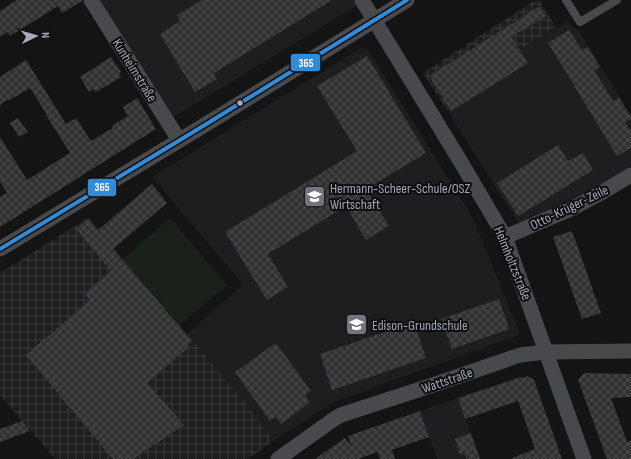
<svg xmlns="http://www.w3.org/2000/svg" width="631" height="459" font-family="'Sofia Sans Condensed',sans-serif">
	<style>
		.built { fill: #1e1e20 }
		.industrial { fill: url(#industrial-grid) }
		.green { fill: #1a211b }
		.building { fill: url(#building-cross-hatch) }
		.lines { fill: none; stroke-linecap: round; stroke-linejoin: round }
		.service { stroke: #48494d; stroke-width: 8 }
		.minor { stroke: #48494d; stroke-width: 15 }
		.bus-1-casing { stroke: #0e0e10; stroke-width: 7 }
		.bus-1 { stroke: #338bd7; stroke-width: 4 }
		.bus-dot { fill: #a4a9b6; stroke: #0e0e10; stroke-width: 1.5 }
		.labels { text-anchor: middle; stroke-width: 4; stroke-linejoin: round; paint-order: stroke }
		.street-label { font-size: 14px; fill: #a4a9b6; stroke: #0e0e10 }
		.poi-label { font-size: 14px; fill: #a4a9b6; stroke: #0e0e10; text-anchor: start }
		.line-badge { stroke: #0e0e10; stroke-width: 1.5 }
		.badge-label { font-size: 11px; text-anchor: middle; font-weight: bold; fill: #fff }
	</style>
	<defs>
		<pattern id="industrial-grid" width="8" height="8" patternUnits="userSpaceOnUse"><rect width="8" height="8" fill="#1e1e20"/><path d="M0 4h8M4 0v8" fill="none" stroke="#3c3c3e"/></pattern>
		<pattern id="building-cross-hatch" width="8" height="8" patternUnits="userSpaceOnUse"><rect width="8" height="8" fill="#323233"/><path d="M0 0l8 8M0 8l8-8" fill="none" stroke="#4d4d4e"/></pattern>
	</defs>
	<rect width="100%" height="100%" fill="#141414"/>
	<!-- built -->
	<g class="built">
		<path d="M97 0H366L172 118Z"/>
		<path d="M567 21 570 24 579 31 631 115V168L592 192 521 223 517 221 449 113 522 54 521 49Z"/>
		<path d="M361 48 368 50 472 216 519 331V335L334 402 273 441 249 407 186 335 243 284 152 177Z"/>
		<path d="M458 398 480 459H437L420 411Z"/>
	</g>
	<!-- industrial -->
	<g class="industrial">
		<path d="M535 0H539L556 27 521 49 522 54 528 63 449 113 423 73Z"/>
		<path d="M88 218 249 407 273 441 248 459H55L0 395V273Z"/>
	</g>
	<!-- green -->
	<path class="green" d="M170 218 227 285 180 325 123 259Z"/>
	<!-- building -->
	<g class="building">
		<path d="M17 0H82V1L62 13 58 6 10 36 8 32 0 37V11Z"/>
		<path d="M202 0H332L214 73 217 79 195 92 160 34 180 21 177 15Z"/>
		<path d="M540 6 546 16 511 37 528 63 451 111 429 76Z"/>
		<path d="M569 30 582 50 588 47 600 67 594 70 613 101 619 98 631 117V119L625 122 631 131V148L617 156 548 43Z"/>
		<path d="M367 56 426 153 366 189 389 226 366 240 346 206 268 254 288 287 267 300 225 232 357 151 317 86Z"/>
		<path d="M111 57 121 72 119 73 121 77 96 92 93 89 89 92 80 77Z"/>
		<path d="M26 60 66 124 76 118 91 141 113 128 112 126 128 116 123 107 137 98 156 129 0 227V197L7 193 0 181V137L27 180 70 153 46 115H47L30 88 8 101 7 100 0 105V77Z"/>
		<path d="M18 118 28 132 19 137 10 123Z"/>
		<path d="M558 145 568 161 583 153 593 170 518 216 497 183Z"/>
		<path d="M152 184 167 203 113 249 192 341 187 346 188 348 147 383 184 425 133 459H113L26 355 90 300 85 293 111 271 76 229 88 218 98 230Z"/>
		<path d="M572 231 601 313 582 319 553 237Z"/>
		<path d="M499 299 509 329 452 349 441 319Z"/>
		<path d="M414 322 426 358 332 390 320 354Z"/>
		<path d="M276 343 311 391 305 395 310 402 281 424 276 417 270 421 235 372Z"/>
		<path d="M584 373 631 374V397L611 398 627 442 631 440V459H607L578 380Z"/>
		<path d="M527 376 534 380 562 459H513L512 458 535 449 518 401 465 419 458 398 521 377 522 378Z"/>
		<path d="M420 411 429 437 392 450 395 459H380L378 452 360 458V459H315L345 438 351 446 348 436Z"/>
		<path d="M22 421 30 431 0 442V429Z"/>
		<path d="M471 433 480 459H467L464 453 460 454 455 439Z"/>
	</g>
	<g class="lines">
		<!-- service -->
		<path class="service" d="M566 0 580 22 617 0"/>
		<!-- minor -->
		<g class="minor">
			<path d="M91 0 179 140"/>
			<path d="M362 0 462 164 505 237 584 459"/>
			<path d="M505 237 573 208 601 193 631 175"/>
			<path d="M0 249 208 123 407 0"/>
			<path d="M278 459 334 419 341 415 430 386 520 355 545 352 631 351"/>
		</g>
		<defs>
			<path id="bus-1" d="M0 249 208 123 407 0"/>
		</defs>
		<!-- bus-1 casing -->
		<use href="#bus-1" class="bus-1-casing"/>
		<!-- bus-1 -->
		<use href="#bus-1" class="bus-1"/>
	</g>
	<!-- icons -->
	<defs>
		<symbol id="university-square" viewBox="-11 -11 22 22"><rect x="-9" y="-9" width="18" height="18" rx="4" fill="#72757d" stroke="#0e0e10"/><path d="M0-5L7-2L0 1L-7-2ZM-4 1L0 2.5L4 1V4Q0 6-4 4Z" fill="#fff"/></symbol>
		<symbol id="school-square" viewBox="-11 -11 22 22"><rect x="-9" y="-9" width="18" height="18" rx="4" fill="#72757d" stroke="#0e0e10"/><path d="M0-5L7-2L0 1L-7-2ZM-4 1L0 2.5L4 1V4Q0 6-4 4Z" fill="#fff"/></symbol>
	</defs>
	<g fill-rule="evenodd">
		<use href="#university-square" x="302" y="184" width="25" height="25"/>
		<use href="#school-square" x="344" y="312" width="25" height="25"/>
	</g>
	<!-- markers -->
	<circle class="bus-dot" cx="240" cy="103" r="3.5"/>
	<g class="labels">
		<!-- street labels -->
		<g class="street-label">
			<text transform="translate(135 70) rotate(58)" y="5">Kunheimstraße</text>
			<text transform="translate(569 207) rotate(-26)" y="5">Otto-Krüger-Zeile</text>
			<text transform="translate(513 263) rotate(68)" y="5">Helmholtzstraße</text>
			<text transform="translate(447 380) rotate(-19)" y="5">Wattstraße</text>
		</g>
		<!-- poi labels -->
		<g class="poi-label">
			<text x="330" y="193">Hermann-Scheer-Schule/OSZ<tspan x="330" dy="16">Wirtschaft</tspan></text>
			<text x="372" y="330">Edison-Grundschule</text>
		</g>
	</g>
	<g class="line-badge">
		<rect x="290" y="53" width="31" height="19" rx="4" fill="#338bd7"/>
		<rect x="87" y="178" width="30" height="19" rx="4" fill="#338bd7"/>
	</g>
	<g class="badge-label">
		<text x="306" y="67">365</text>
		<text x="102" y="191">365</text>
	</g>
	<!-- north arrow -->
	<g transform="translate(36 36) rotate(85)" stroke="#0e0e10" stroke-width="3" paint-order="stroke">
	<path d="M0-3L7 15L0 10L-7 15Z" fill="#a4a9b6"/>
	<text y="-6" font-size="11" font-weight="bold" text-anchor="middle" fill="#a4a9b6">N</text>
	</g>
</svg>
